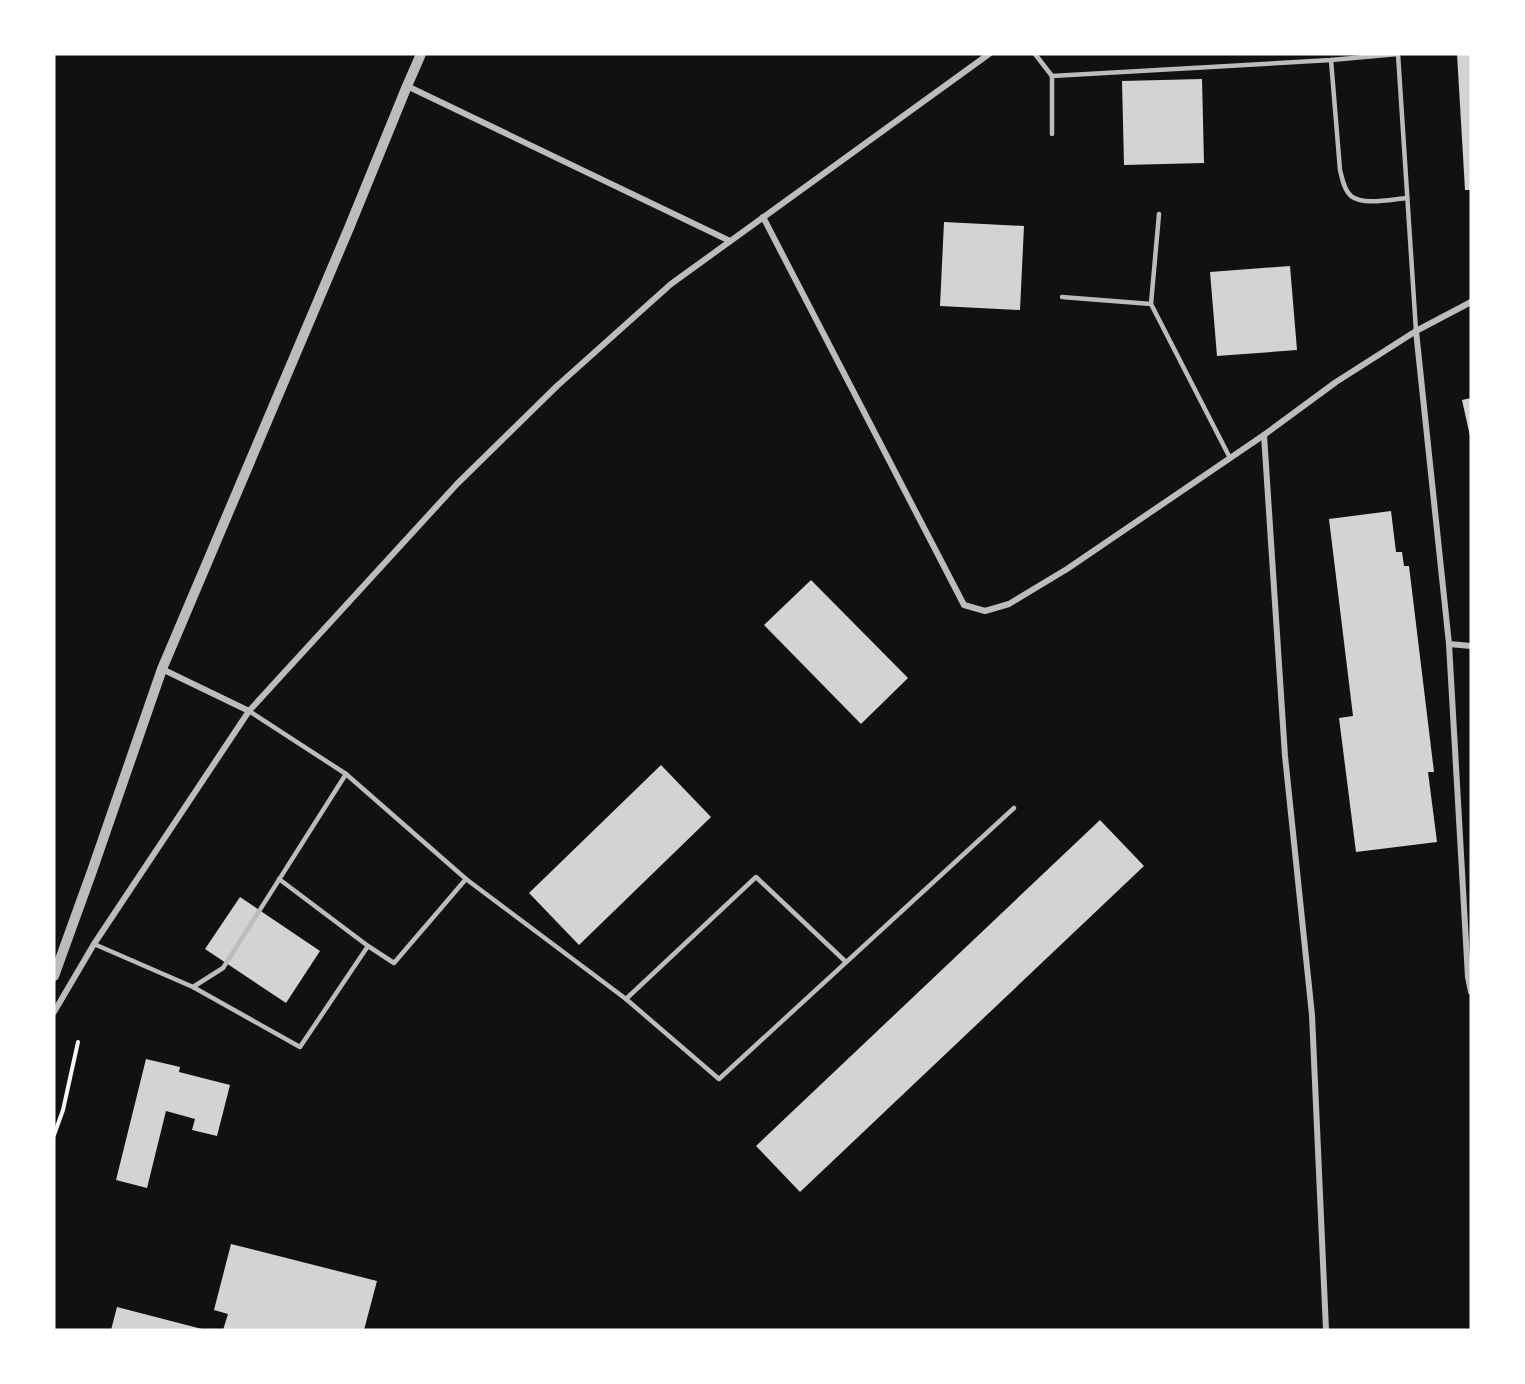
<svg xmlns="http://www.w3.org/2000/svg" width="1525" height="1384" font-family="Overpass,sans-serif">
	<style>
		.building { fill: #d3d3d3 }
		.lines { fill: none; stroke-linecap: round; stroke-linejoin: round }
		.path { stroke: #f5f5f5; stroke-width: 4 }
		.service { stroke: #bcbcbc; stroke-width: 4.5 }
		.minor { stroke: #bcbcbc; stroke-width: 6 }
		.tertiary { stroke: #bcbcbc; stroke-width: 10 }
	</style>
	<rect width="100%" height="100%" fill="#111"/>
	<!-- building -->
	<g class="building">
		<path d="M1457 54H1471V190H1465Z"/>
		<path d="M1202 79 1204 163 1124 165 1122 81Z"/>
		<path d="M944 222 1024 226 1020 310 940 306Z"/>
		<path d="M1290 266 1297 350 1217 356 1210 272Z"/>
		<path d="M1471 398V436H1470L1462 400Z"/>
		<path d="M1391 511 1396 552H1402L1404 566H1409L1434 772H1428L1437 842 1356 852 1339 718 1353 716 1329 519Z"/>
		<path d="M811 580 908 678 861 724 764 625Z"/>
		<path d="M661 765 711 817 579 945 529 893Z"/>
		<path d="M1100 820 1144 866 800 1192 756 1146Z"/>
		<path d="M240 897 320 951 286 1003 205 949Z"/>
		<path d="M146 1059 180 1067 179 1072 230 1085 217 1136 192 1130 195 1119 166 1111 147 1188 116 1180Z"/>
		<path d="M231 1244 377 1281 364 1330H223L228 1314 214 1310Z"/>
		<path d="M117 1307 202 1329V1330H111Z"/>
	</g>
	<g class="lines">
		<!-- path -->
		<path class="path" d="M54 1135 63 1110 78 1042"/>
		<!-- service -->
		<g class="service">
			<path d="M1035 54 1052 76 1331 60 1398 54"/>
			<path d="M1398 54 1416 331"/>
			<path d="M1331 60 1340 170C1342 178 1344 190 1351 196 1363 206 1393 199 1407 198"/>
			<path d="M1052 76V134"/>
			<path d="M1062 297 1151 304 1230 458"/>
			<path d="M1151 304 1159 214"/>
			<path d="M249 711 346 774 466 879 626 999 719 1079 1014 808"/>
			<path d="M94 944 193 987 223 968 346 774"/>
			<path d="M368 946 394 963 466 879"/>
			<path d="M193 987 300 1047 368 946 279 879"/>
			<path d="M626 999 756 877 846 962"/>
		</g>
		<!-- minor -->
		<g class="minor">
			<path d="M407 86 730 241"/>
			<path d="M763 217 964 605 985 611 1009 604 1067 569 1264 435 1336 382 1416 331 1471 302"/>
			<path d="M1416 331 1449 644 1468 977 1471 992"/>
			<path d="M1264 435 1285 756 1312 1015 1326 1330"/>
			<path d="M1449 644 1471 646"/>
			<path d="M162 669 249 711"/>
			<path d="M54 1012 94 944 249 711 457 484 557 386 671 284 989 54"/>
		</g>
		<!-- tertiary -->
		<path class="tertiary" d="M54 976 92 871 162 669 349 228 407 86 421 54"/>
	</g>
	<!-- border -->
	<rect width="1525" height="1384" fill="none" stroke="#ffffff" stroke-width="111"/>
</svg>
